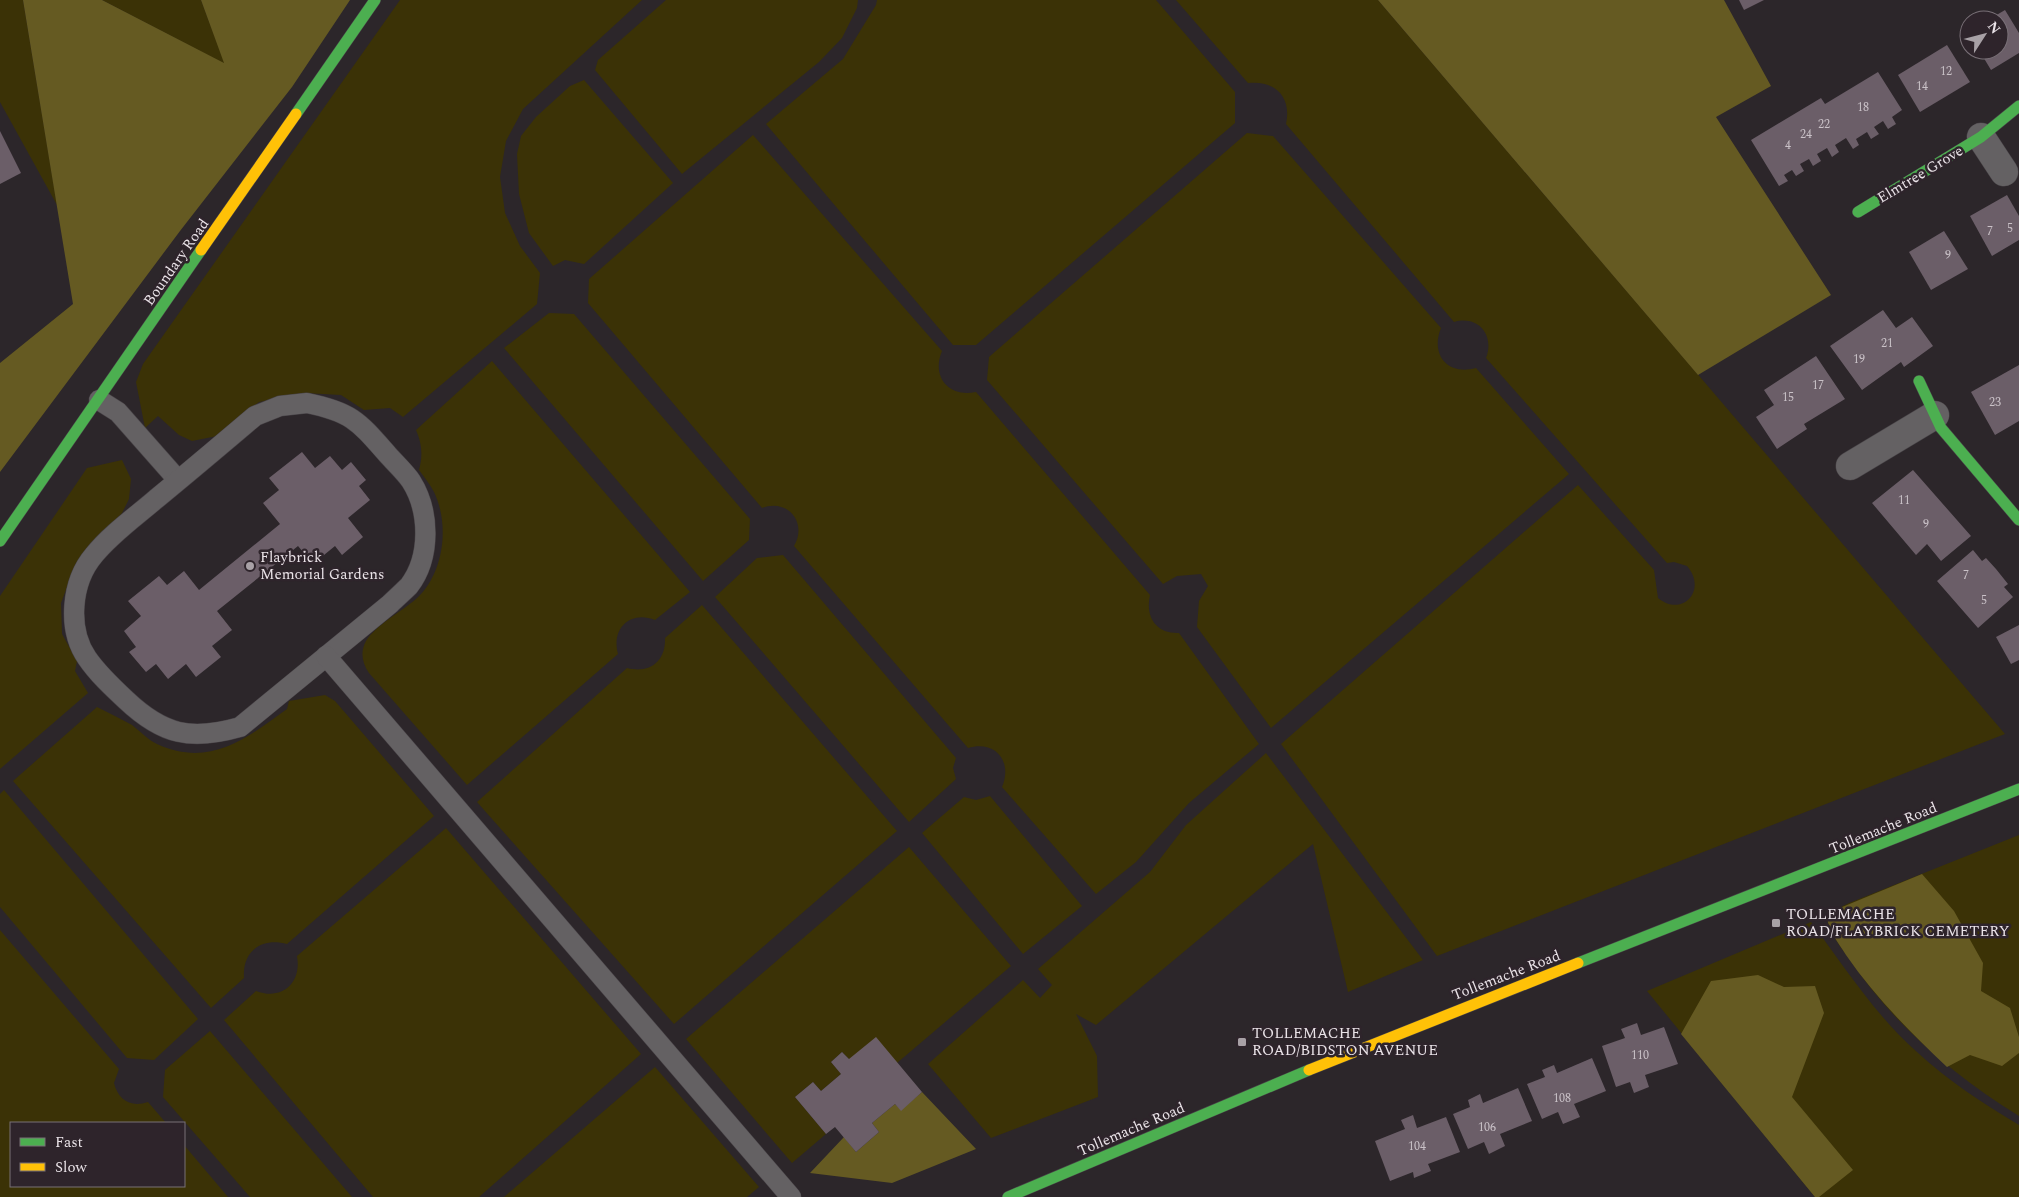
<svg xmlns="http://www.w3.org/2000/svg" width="2019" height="1197" font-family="Spectral,serif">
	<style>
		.green { fill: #3b3206 }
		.forest { fill: #655a22 }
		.building { fill: #6b5e68 }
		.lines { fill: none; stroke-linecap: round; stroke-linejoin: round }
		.lane-casing { stroke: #474246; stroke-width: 21 }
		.street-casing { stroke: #474246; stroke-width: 29 }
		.fast-casing { stroke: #474246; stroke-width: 12 }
		.slow-casing { stroke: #474246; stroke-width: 12 }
		.lane { stroke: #646163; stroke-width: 20 }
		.street { stroke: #646163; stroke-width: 28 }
		.fast { stroke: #4caf50; stroke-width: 11 }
		.slow { stroke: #ffc107; stroke-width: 11 }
		.poi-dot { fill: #a8a1a6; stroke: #2e242b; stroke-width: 2 }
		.labels { text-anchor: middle; stroke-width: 5; stroke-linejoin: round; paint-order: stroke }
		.number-label { font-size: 12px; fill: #cac2c8 }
		.street-label { font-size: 15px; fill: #eae3e8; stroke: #2e242b }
		.poi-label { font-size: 15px; fill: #eae3e8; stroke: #2e242b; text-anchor: start }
	</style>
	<rect width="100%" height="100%" fill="#2c262a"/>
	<!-- green -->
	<g class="green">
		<path d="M0 0H23L57 205 0 102Z"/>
		<path d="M102 0H201L225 64Z"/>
		<path d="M400 0H642L523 109 506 141 500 177 505 213 520 246 540 273 537 304 403 417 390 408 364 410 341 395 305 393 259 402 217 436 192 441 179 435 158 416 145 428 136 382 143 364Z"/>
		<path d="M666 0H858L857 8 842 38 819 62 682 174 595 70 598 60Z"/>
		<path d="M877 0H1156L1235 92V123L976 345H953L766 124 843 59 876 5Z"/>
		<path d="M1176 0H1378L2005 734 1437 956 1281 744 1578 485 1654 570 1658 598C1682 618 1708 590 1687 566L1674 562 1667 563 1486 358C1495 335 1478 315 1454 322L1286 124C1292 97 1275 80 1248 83Z"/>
		<path d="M584 80 673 183 584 264 565 260 553 266 529 233 519 194 517 154 521 136 536 117 570 86Z"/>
		<path d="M1247 133 1273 136 1441 328C1430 355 1448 376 1476 368L1569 474 1271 728 1197 627 1199 601 1208 586 1201 574 1177 576 1163 584 987 380 989 357Z"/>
		<path d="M753 135 942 351C931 377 949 398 976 392L1150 595C1145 617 1156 634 1179 633L1259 744 1189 803 1136 862 1096 894 1002 787C1013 761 995 740 968 748L794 546C808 522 787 498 762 508L588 303 589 279Z"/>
		<path d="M549 313 574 314 750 519 749 540 703 581 504 348Z"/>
		<path d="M492 361 690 592 655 620C630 610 611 629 618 654L467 785 369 673C362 663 360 652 366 641 377 624 401 612 416 599 444 574 450 525 434 492 430 484 424 477 419 470 423 455 422 444 416 430Z"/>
		<path d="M122 460 131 479 129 499 122 513 76 563 61 603 62 634 77 661 75 671 88 693 0 769V596L87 468Z"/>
		<path d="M783 555 956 758 953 768 956 779 909 822 715 597 757 558Z"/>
		<path d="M702 605 897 831 674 1024 477 802 627 668C650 674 666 661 665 638Z"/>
		<path d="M325 695 335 701 434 816 287 944C262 937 242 951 244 978L211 1008 13 781 97 707C109 713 121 719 132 725 140 731 148 740 157 744 209 768 246 739 287 709L289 701Z"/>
		<path d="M1266 753 1423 960 1348 992 1313 844 1096 1025 1076 1014 1097 1056 1098 1097 991 1138 928 1064 1023 980 1040 998 1052 985 1038 969 1150 872 1186 825Z"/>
		<path d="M4 790 198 1019 154 1060 127 1058 0 907V794Z"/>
		<path d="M990 796 1082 906 1023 954 922 833 964 797 976 800Z"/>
		<path d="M446 828 641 1054 479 1197H373L224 1020 256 991C282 1001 302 983 297 956Z"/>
		<path d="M2019 835V1116C1953 1075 1894 1025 1850 960 1840 946 1830 934 1827 917L1835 910 1849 903Z"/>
		<path d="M909 847 1011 966 897 1063 849 1059 842 1052 831 1062 841 1074 821 1091 813 1082 795 1097 826 1134 792 1163 686 1039Z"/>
		<path d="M1811 922C1844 966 1875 1015 1917 1052 1948 1081 1983 1103 2019 1125V1197H1815L1647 991Z"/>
		<path d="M0 930 119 1069 114 1083C118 1100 131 1108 148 1102L166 1123H11V1186H184V1145L228 1197H0Z"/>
		<path d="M210 1031 352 1197H250L163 1097 165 1070Z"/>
		<path d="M655 1067 759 1187 747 1197H504Z"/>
	</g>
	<!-- forest -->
	<g class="forest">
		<path d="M23 0H102L224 63 201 0H350L292 87 180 231 0 472V363L73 304Z"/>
		<path d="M1378 0H1724L1771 86 1716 117 1831 295 1698 375Z"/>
		<path d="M1922 874 1954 911 1983 963 1981 991 2010 1008 2019 1037V1053L2002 1066 1970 1055 1947 1067C1910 1032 1875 997 1846 955 1838 942 1829 932 1827 917L1835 910Z"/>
		<path d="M1758 975 1784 987 1815 986 1824 1013 1792 1097 1853 1170 1819 1197H1815L1681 1034 1711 981Z"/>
		<path d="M922 1092 976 1149 892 1183 810 1173 844 1137 856 1152 879 1132 872 1123 895 1104 901 1110Z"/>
	</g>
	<!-- building -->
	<g class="building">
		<path d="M1739 0H1764L1744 10Z"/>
		<path d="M2005 10 2019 33V53L1991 70 1979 50H1999V20H1988Z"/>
		<path d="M1947 45 1970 82 1920 112 1898 75Z"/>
		<path d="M1878 72 1902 110 1892 117 1896 124 1888 129 1883 121 1874 127 1879 134 1871 139 1867 132 1856 139 1859 145 1853 149 1846 138 1835 145 1839 152 1832 157 1827 148 1817 154 1821 161 1813 166 1809 159 1800 164 1804 171 1796 176 1792 170 1784 175 1788 181 1779 186 1751 140 1821 98 1825 104Z"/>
		<path d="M0 131 21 173 0 184Z"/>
		<path d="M2007 195 2019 216V240L1992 256 1970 216Z"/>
		<path d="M1944 231 1968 269 1931 290 1909 252Z"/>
		<path d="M1883 310 1896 328 1912 317 1933 346 1904 367 1901 362 1862 390 1830 346Z"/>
		<path d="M1816 356 1845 399 1804 424 1807 429 1777 449 1756 417 1774 405 1764 390Z"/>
		<path d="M2019 365V421L1995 435 1971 392Z"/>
		<path d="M302 452 315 468 330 456 342 470 351 462 366 480 359 486 370 500 348 518 363 537 342 555 335 546 313 564 298 546 217 611 232 630 212 646 221 657 196 677 186 664 168 679 156 664 146 672 129 652 136 647 124 631 141 616 128 601 159 576 167 585 184 571 199 590 280 524 263 503 279 490 269 478Z"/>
		<path d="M1913 470 1971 536 1941 561 1927 544 1916 555 1872 503Z"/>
		<path d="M1973 550 1982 561 1986 558 1996 569 2008 584 2004 587 2013 597 1978 628 1937 581Z"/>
		<path d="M2019 625V660L2011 664 1996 637Z"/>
		<path d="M1637 1023 1641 1035 1664 1027 1678 1064 1645 1075 1649 1087 1634 1093 1630 1082 1616 1087 1602 1046 1625 1038 1621 1029Z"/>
		<path d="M876 1037 922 1092 901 1111 895 1104 872 1123 879 1132 856 1152 835 1127 826 1134 795 1097 813 1082 821 1091 841 1074 831 1062 842 1052 849 1059Z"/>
		<path d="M1592 1058 1606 1091 1574 1104 1580 1117 1563 1124 1558 1112 1542 1119 1527 1084 1545 1077 1542 1070 1554 1065 1557 1073Z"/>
		<path d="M1518 1088 1532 1121 1500 1134 1505 1146 1489 1154 1484 1142 1468 1149 1453 1114 1470 1107 1468 1100 1480 1094 1483 1103Z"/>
		<path d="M1413 1115 1417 1128 1446 1117 1460 1152 1428 1164 1431 1171 1414 1178 1413 1172 1390 1181 1375 1141 1405 1129 1401 1120Z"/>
	</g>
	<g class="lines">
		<defs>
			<g id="lane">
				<path d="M99 400 118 412 178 480"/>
				<path d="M307 403C352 412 359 422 388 455 395 463 405 472 411 481 430 511 431 557 409 586 403 592 396 598 390 604L240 727C191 741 163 735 126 700 112 687 98 674 87 658 67 629 71 582 94 555 111 534 135 517 156 499 189 472 222 444 255 416L280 406Z"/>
				<path d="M326 656 791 1197"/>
			</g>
			<g id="street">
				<path d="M1981 137 2004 172"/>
				<path d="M1850 466 1935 415"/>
			</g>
			<g id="fast">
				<path d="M296 114 375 0"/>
				<path d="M1858 212 1981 137 2019 106"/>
				<path d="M1919 381 1941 428 2019 520"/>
				<path d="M0 541 201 250"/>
				<path d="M1578 963 2019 789"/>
				<path d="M1008 1197 1309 1070"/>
			</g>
			<g id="slow">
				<path d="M201 250 296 114"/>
				<path d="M1309 1070 1578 963"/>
			</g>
		</defs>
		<!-- lane casing -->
		<use href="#lane" class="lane-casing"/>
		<!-- street casing -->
		<use href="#street" class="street-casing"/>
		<!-- fast casing -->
		<use href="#fast" class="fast-casing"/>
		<!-- slow casing -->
		<use href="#slow" class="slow-casing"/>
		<!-- lane -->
		<use href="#lane" class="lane"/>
		<!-- street -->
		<use href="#street" class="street"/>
		<!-- fast -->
		<use href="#fast" class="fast"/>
		<!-- slow -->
		<use href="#slow" class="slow"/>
	</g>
	<!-- markers -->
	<g class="poi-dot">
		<circle cx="250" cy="566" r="5"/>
		<rect x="1771" y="918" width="10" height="10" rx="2.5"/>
		<rect x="1237" y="1037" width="10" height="10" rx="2.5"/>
	</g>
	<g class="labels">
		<!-- number labels -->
		<g class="number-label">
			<text x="1946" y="75">12</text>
			<text x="1922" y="90">14</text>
			<text x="1863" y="111">18</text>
			<text x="1824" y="128">22</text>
			<text x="1806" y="138">24</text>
			<text x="1788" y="149">4</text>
			<text x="2010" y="232">5</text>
			<text x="1990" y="235">7</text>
			<text x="1948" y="259">9</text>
			<text x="1887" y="347">21</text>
			<text x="1859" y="363">19</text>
			<text x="1818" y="389">17</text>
			<text x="1788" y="401">15</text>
			<text x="1995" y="406">23</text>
			<text x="1904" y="504">11</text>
			<text x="1926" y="528">9</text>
			<text x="1966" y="579">7</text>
			<text x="1984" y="604">5</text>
			<text x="1640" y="1059">110</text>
			<text x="1562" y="1102">108</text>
			<text x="1487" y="1131">106</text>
			<text x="1417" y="1150">104</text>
		</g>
		<!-- street labels -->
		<g class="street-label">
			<text transform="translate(1920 174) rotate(-31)" y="5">Elmtree Grove</text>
			<text transform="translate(176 262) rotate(-55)" y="5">Boundary Road</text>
			<text transform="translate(1883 828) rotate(-22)" y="5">Tollemache Road</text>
			<text transform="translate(1506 975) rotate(-21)" y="5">Tollemache Road</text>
			<text transform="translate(1131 1129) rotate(-23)" y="5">Tollemache Road</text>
		</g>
		<!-- poi labels -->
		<g class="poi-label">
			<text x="260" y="562">Flaybrick<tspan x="260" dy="17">Memorial Gardens</tspan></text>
			<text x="1786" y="919">TOLLEMACHE<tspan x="1786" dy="17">ROAD/FLAYBRICK CEMETERY</tspan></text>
			<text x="1252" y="1038">TOLLEMACHE<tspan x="1252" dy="17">ROAD/BIDSTON AVENUE</tspan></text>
		</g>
	</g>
	<!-- legend -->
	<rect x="10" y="1122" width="175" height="65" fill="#2e242b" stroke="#797077"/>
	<rect x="20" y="1138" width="25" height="8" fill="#4caf50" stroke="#797077"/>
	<text x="55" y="1147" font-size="15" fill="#eae3e8">Fast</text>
	<rect x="20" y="1163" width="25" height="8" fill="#ffc107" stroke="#797077"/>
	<text x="55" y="1172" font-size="15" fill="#eae3e8">Slow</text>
	<!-- north arrow -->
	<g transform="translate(1984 35) rotate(54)"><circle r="24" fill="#2e242b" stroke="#797077"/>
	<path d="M0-4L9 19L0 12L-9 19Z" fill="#a8a1a6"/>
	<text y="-8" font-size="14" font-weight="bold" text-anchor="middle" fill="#eae3e8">N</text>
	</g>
</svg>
